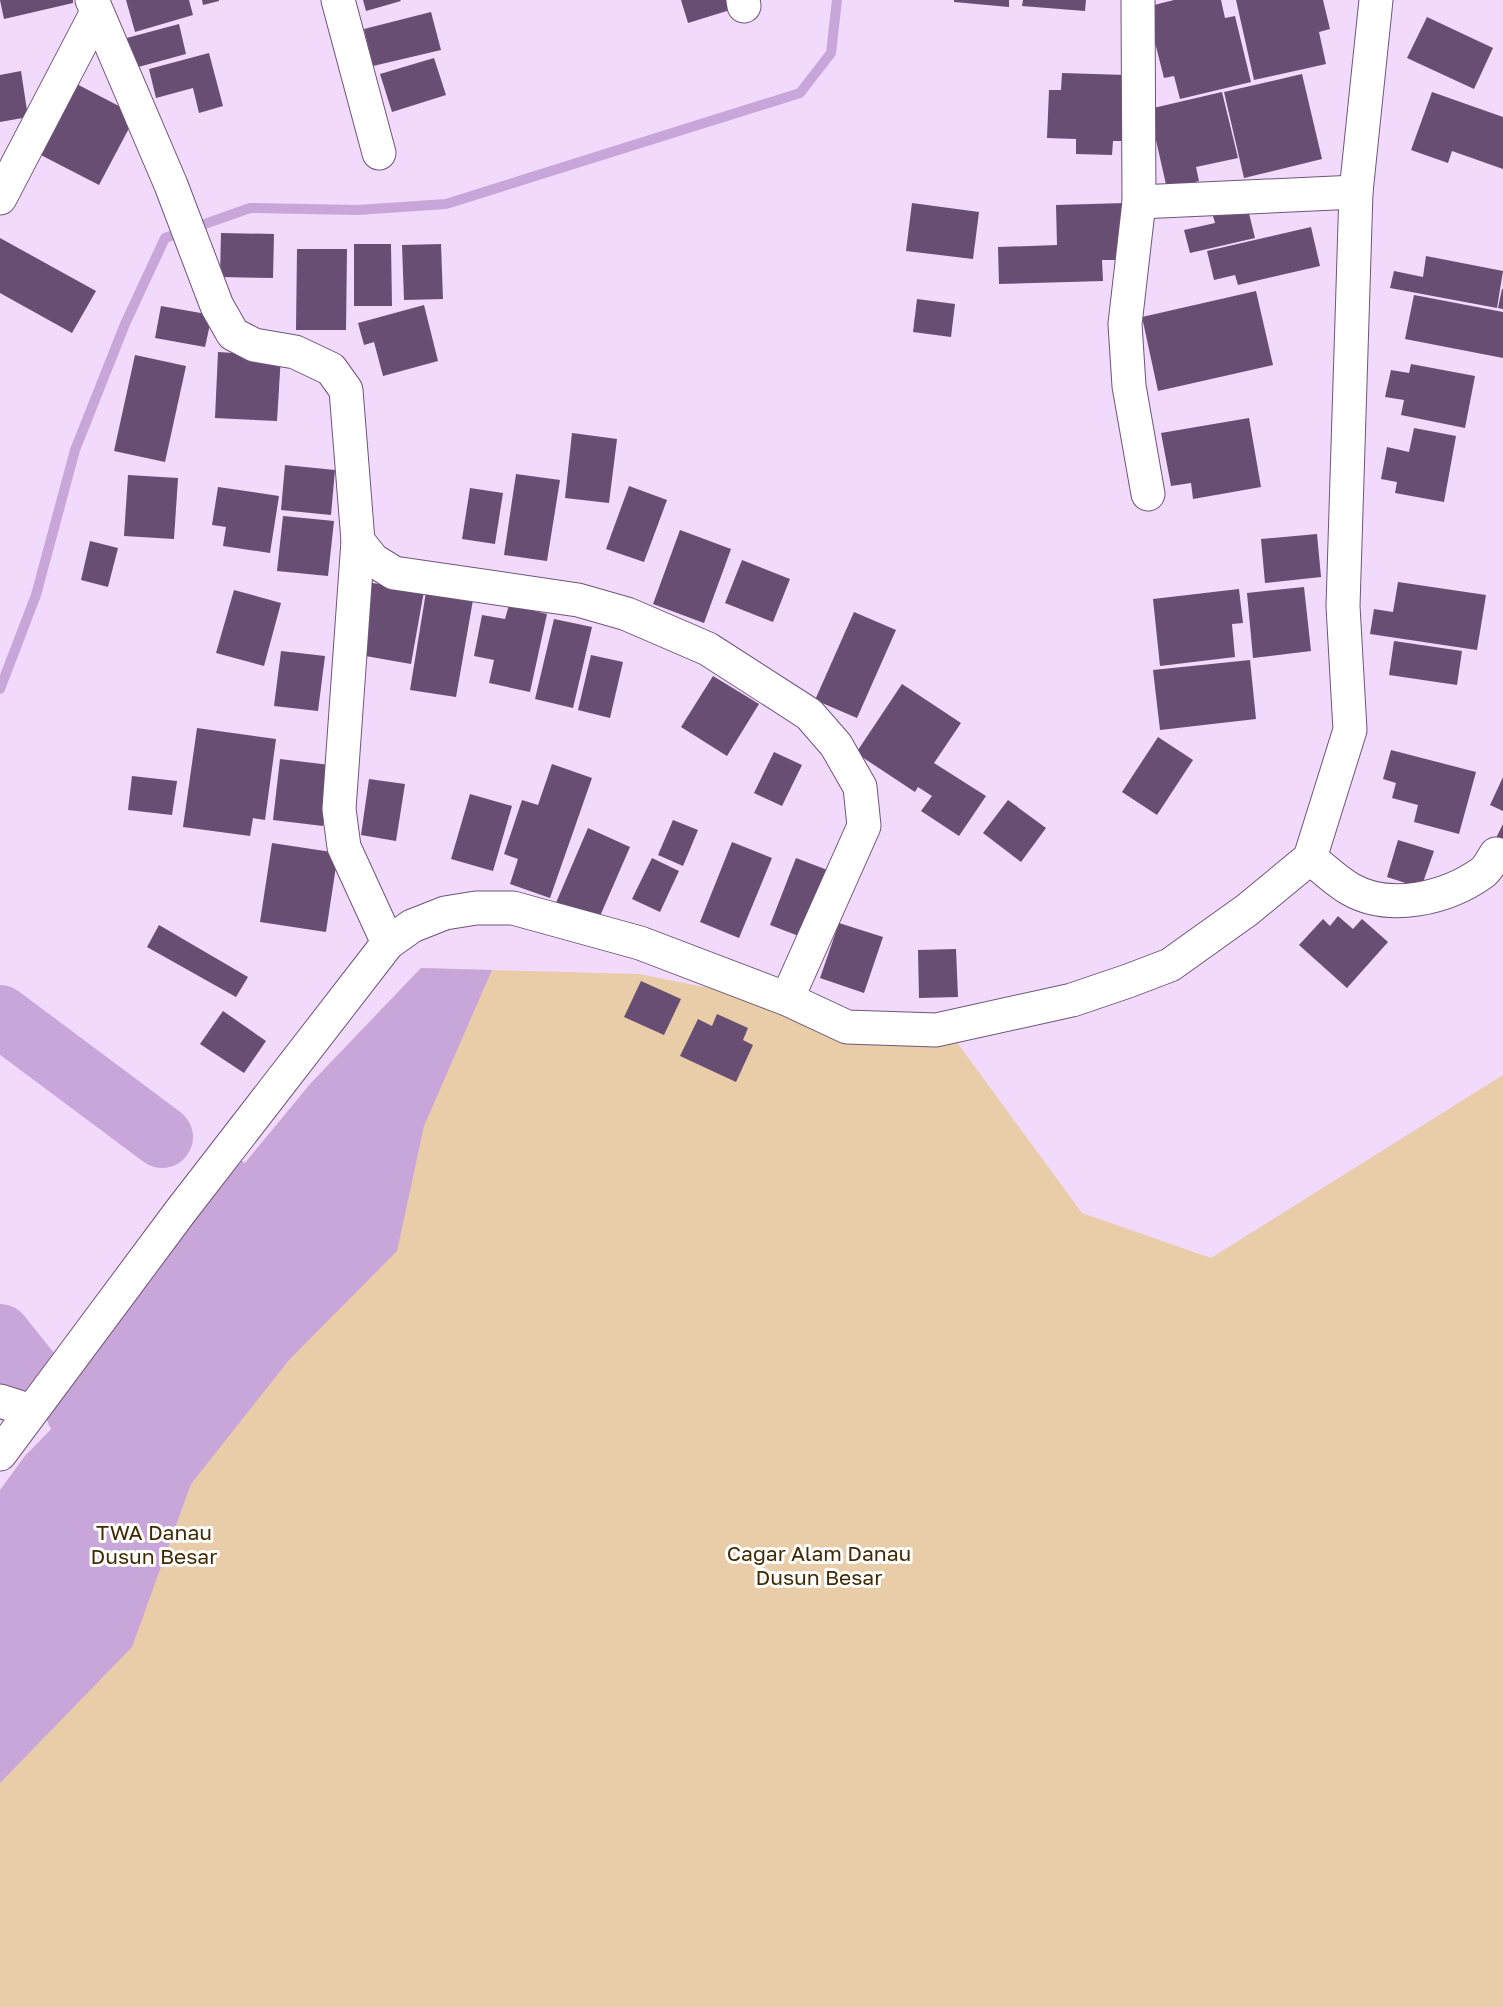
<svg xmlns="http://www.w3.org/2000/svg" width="1503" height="2007" font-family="'Golos Text',sans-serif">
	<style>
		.green { fill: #e9cda8 }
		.water { fill: #c9a6d9 }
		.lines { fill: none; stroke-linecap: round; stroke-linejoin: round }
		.stream { stroke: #c9a6d9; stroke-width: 10 }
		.river { stroke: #c9a6d9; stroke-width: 62 }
		.building { fill: #674e72 }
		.minor-casing { stroke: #6e5579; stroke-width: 35 }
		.minor { stroke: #fff; stroke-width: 33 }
		.labels { text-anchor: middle; stroke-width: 6; stroke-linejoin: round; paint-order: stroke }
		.park-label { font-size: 21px; fill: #422900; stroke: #fff }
	</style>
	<rect width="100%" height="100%" fill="#f1dafc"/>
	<!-- green -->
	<path class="green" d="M421 968 639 974 953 1037 1082 1213 1211 1258 1503 1075V2007H0V1490L25 1456 61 1419 77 1412 94 1382 91 1369 97 1361 108 1360 212 1213 225 1187 311 1083Z"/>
	<!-- water -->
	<path class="water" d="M421 968 492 970 424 1126 397 1251 289 1360 191 1484 132 1647 0 1783V1490L25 1456 61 1419 77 1412 94 1382 91 1369 97 1361 108 1360 212 1213 225 1187 311 1083Z"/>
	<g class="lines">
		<!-- stream -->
		<path class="stream" d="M0 689 36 595 75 450 125 324 165 238 250 208 358 210 446 204 800 93 831 53 837 0"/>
		<!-- river -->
		<g class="river">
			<path d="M0 1016 162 1137"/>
			<path d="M0 1335 32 1375"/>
			<path d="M77 1412 94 1382 91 1369 97 1361 107 1360 225 1187"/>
		</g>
	</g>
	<!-- building -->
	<g class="building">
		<path d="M0 0H73V3L4 19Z"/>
		<path d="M126 0H189L193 15 135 32Z"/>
		<path d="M202 0H219V1L203 5Z"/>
		<path d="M363 0H400L401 1 366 11Z"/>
		<path d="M681 0H741L743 6 688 23Z"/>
		<path d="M954 0H1009V7L954 2Z"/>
		<path d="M1023 0H1086L1085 11 1022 6Z"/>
		<path d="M1174 0H1221L1225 18 1235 16 1251 82 1180 99 1174 76 1164 78 1146 7Z"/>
		<path d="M1236 0H1323L1330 29 1319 32 1326 64 1254 80Z"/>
		<path d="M431 12 441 50 373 66 364 29Z"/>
		<path d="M1427 17 1493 48 1474 89 1407 58Z"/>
		<path d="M179 24 186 54 131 69 123 39Z"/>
		<path d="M209 53 223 106 199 113 193 88 156 98 149 69Z"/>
		<path d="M434 58 446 95 392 112 380 74Z"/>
		<path d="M21 71 28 117 0 122V75Z"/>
		<path d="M1062 73 1126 75 1124 141H1113L1112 155 1076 154V139L1047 138 1049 90H1061Z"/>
		<path d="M1302 74 1322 159 1244 178 1224 92Z"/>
		<path d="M71 81 136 115 99 185 35 152Z"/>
		<path d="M1222 92 1238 158 1196 167 1199 181 1167 189 1149 109Z"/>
		<path d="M1432 92 1503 117V169L1452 151 1448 163 1411 150Z"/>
		<path d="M1246 201 1255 238 1190 253 1184 230 1215 223 1211 209Z"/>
		<path d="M912 203 979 212 973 259 906 251Z"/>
		<path d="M1125 203 1127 260H1102L1103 281 999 284 998 247 1057 245 1056 205Z"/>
		<path d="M1311 227 1320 266 1238 285 1235 275 1214 280 1207 251Z"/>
		<path d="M221 233 274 234 273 278 220 277Z"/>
		<path d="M0 238 96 291 72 333 0 293Z"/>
		<path d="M354 244H391L392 306H354Z"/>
		<path d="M441 244 443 299 404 300 402 245Z"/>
		<path d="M297 249H347L346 330H296Z"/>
		<path d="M1426 256 1503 271 1497 308 1390 288 1394 271 1423 277Z"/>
		<path d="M1502 289H1503V309L1498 308Z"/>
		<path d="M1256 291 1273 365 1158 391 1142 317Z"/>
		<path d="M1414 295 1503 312V358L1405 339Z"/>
		<path d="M917 299 955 304 951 337 913 332Z"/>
		<path d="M424 305 438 361 383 376 374 342 364 345 358 323Z"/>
		<path d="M161 306 212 315 205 347 155 338Z"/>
		<path d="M218 352 281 356 277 421 215 418Z"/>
		<path d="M135 355 186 366 165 462 114 451Z"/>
		<path d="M1411 364 1475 376 1465 428 1401 415 1404 400 1385 397 1391 370 1409 373Z"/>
		<path d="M1249 418 1261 487 1193 499 1191 483 1171 486 1161 433Z"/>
		<path d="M1414 428 1456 436 1444 502 1395 493 1397 482 1381 479 1387 447 1409 452Z"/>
		<path d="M572 433 617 439 609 503 565 498Z"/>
		<path d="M285 465 335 470 331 515 281 510Z"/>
		<path d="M516 474 560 480 547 561 504 555Z"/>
		<path d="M128 475 178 478 174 539 124 536Z"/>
		<path d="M629 486 667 500 644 562 606 549Z"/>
		<path d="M218 487 279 496 270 553 223 546 226 527 212 525Z"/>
		<path d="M470 488 503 493 495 544 462 539Z"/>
		<path d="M283 516 334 521 328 576 277 571Z"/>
		<path d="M680 530 731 549 704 623 653 604Z"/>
		<path d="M1317 534 1321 577 1265 583 1261 539Z"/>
		<path d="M90 541 118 548 108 587 81 580Z"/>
		<path d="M742 560 790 579 773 622 725 603Z"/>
		<path d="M366 582 424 591 411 664 354 654Z"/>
		<path d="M1398 582 1486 595 1477 650 1370 634 1374 609 1393 612Z"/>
		<path d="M1304 587 1311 651 1253 658 1247 593Z"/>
		<path d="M1239 589 1243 623 1232 624 1235 657 1160 666 1153 599Z"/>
		<path d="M234 590 281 603 264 666 216 653Z"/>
		<path d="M426 592 473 600 456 697 410 690Z"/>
		<path d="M509 605 547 614 530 692 489 683 494 660 474 656 482 615 505 619Z"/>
		<path d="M854 612 896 630 857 718 815 700Z"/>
		<path d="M554 619 592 627 573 708 535 699Z"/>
		<path d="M1394 641 1462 651 1457 685 1389 675Z"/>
		<path d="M281 651 325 656 318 711 274 706Z"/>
		<path d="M591 655 623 662 610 718 578 710Z"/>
		<path d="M1250 660 1256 719 1160 730 1153 670Z"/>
		<path d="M713 676 759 704 727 756 681 727Z"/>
		<path d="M902 684 961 723 934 763 986 796 959 836 921 811 932 796 918 787 915 792 856 753Z"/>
		<path d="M197 728 276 739 265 820 253 818 250 836 183 827Z"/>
		<path d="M1158 737 1193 760 1157 815 1122 792Z"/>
		<path d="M1391 750 1476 772 1459 834 1414 822 1418 805 1392 798 1396 783 1383 779Z"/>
		<path d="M774 752 802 765 782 806 754 793Z"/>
		<path d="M280 759 330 765 323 826 273 820Z"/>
		<path d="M552 764 592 778 550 898 510 884 518 859 504 854 522 800 538 805Z"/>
		<path d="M132 776 177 781 172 815 128 810Z"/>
		<path d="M1503 777V811L1490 805Z"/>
		<path d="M369 779 405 784 396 841 361 835Z"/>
		<path d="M470 794 512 806 493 871 451 859Z"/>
		<path d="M1008 800 1046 828 1021 862 983 833Z"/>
		<path d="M673 820 698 830 683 866 658 855Z"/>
		<path d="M1503 824V851L1492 846Z"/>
		<path d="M588 828 630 847 597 923 555 905Z"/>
		<path d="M1398 840 1434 851 1421 888 1387 877Z"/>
		<path d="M732 842 772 858 739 938 700 922Z"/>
		<path d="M272 843 338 853 326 932 260 922Z"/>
		<path d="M652 858 679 871 660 912 632 899Z"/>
		<path d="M796 858 830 871 804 938 770 925Z"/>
		<path d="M1338 916 1353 929 1362 919 1388 942 1347 988 1299 945 1323 919 1330 926Z"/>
		<path d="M839 923 883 937 864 993 820 978Z"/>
		<path d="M159 925 248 977 236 997 147 947Z"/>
		<path d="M956 949 958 997 919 998 918 950Z"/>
		<path d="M641 981 681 999 664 1035 624 1017Z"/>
		<path d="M223 1011 266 1041 244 1073 200 1044Z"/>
		<path d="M717 1014 748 1028 743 1040 753 1045 736 1082 680 1056 698 1019 712 1026Z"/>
	</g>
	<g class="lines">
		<defs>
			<g id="minor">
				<path d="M92 0 171 185 217 306 233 334 254 345 295 352 331 369 346 390 358 541 373 560 394 573 578 600 627 614 708 649 809 714 836 745 860 787 864 826 787 999"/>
				<path d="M338 0 379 153"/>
				<path d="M743 0 744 6"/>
				<path d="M1138 0 1139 202 1125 324 1129 386 1148 494"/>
				<path d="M0 198 96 14"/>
				<path d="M1139 202 1356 192"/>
				<path d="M358 541 339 809 344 847 388 943"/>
				<path d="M1310 858C1323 868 1336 881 1350 889 1390 912 1447 898 1482 873 1488 869 1492 860 1496 854"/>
				<path d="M0 1401 31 1411"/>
				<path d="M0 1454 180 1212 388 943 412 926 445 913 476 908H513L640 943 787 999 847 1027 936 1030 1072 1000 1128 981 1170 965 1247 910 1310 858 1350 730 1343 606 1356 192 1376 0"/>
			</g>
		</defs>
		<!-- minor casing -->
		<use href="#minor" class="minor-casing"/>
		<!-- minor -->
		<use href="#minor" class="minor"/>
	</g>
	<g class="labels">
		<!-- park labels -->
		<g class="park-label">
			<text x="154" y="1540">TWA Danau<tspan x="154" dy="24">Dusun Besar</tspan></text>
			<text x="819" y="1561">Cagar Alam Danau<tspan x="819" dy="24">Dusun Besar</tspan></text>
		</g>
	</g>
</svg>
